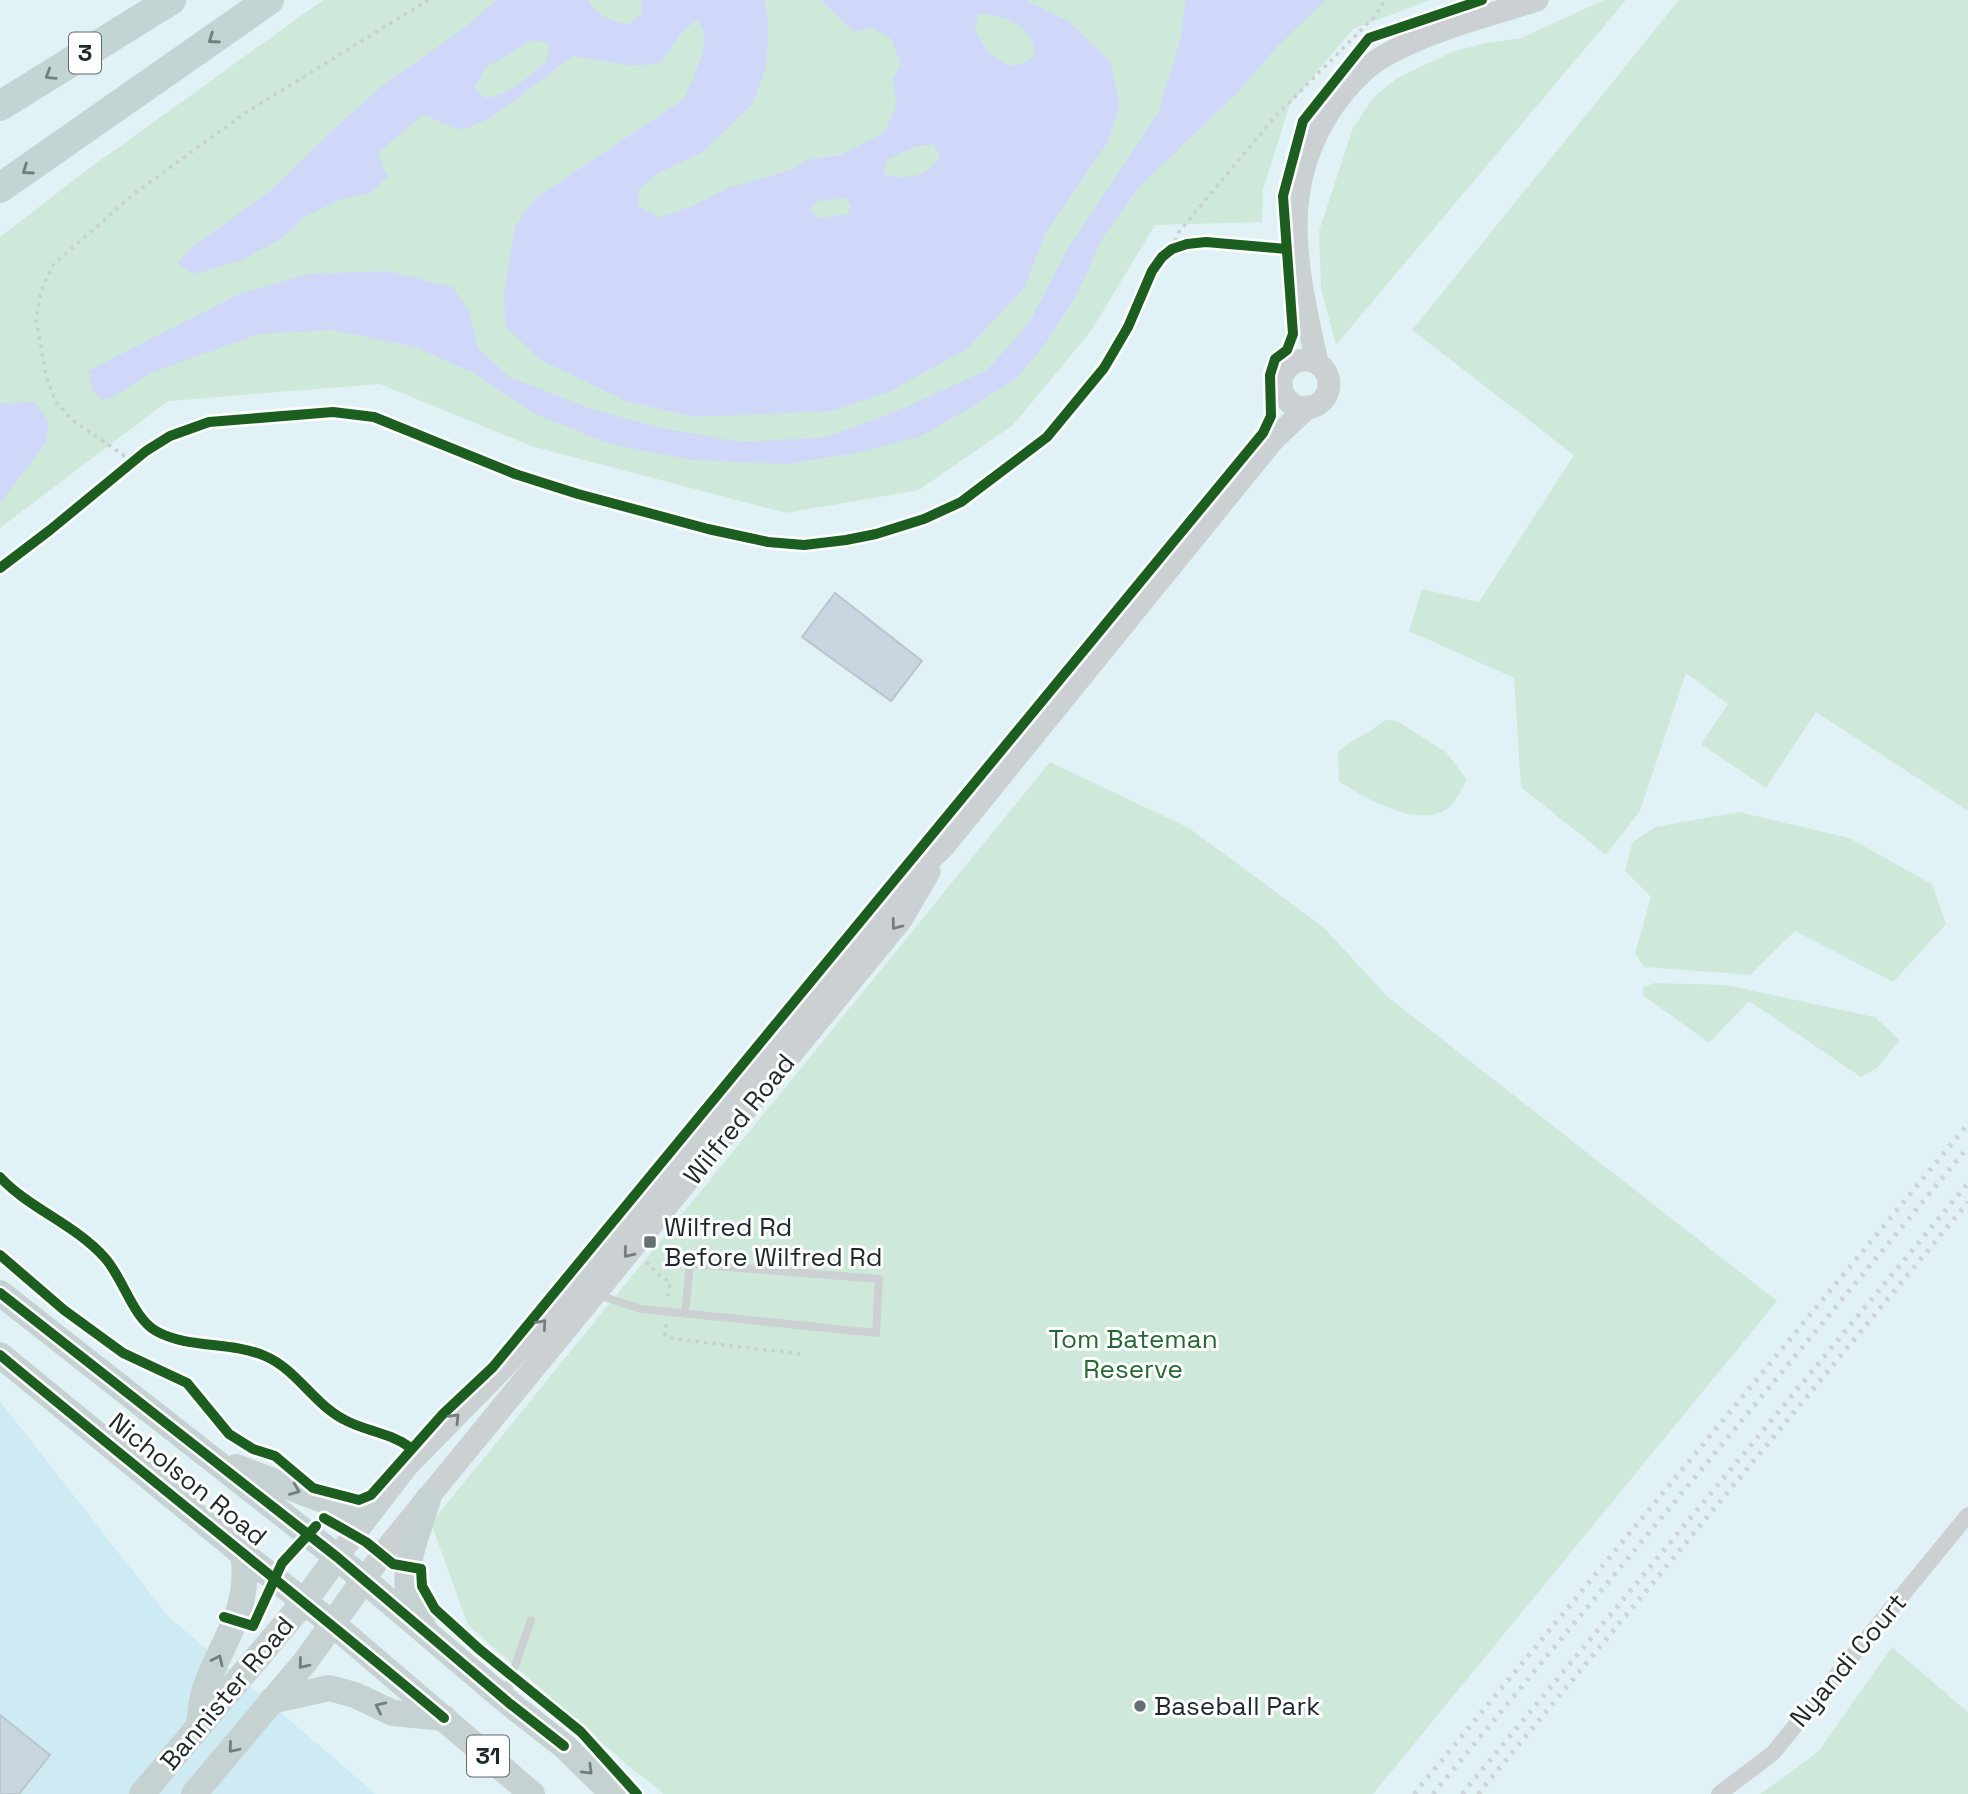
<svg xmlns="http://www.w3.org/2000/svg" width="1968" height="1794" font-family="'Space Grotesk',sans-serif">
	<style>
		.built { fill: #ceebf3 }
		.green { fill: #cee9d9 }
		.water { fill: #d0d8f9; fill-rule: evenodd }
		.building { fill: #c7d6e1; stroke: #bac6cc; stroke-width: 2 }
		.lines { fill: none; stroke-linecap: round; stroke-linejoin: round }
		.path { stroke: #cad0d2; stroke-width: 3.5; stroke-dasharray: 3.5 5; stroke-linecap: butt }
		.lane { stroke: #ccd0d3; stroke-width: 8 }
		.street { stroke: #ccd0d3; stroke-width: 16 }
		.secondary { stroke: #cbd1d3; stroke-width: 23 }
		.primary { stroke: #c6d2d2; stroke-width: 26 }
		.highway { stroke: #c2d4d3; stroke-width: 30 }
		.rail { stroke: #cfd4d6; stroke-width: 5; stroke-dasharray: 3.5 7; stroke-linecap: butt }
		.cycleway-casing { stroke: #fefefe; stroke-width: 15 }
		.cycleway { stroke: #1b5e20; stroke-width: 10 }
		.oneway { stroke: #707e80 }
		.oneway2 { stroke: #747d80 }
		.oneway3 { stroke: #727e7f }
		.poi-dot { fill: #626f73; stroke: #fefefe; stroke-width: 2.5 }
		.labels { text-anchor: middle; stroke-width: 6; stroke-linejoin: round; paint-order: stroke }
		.shield { fill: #fefefe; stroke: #61696b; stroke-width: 2 }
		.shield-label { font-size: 24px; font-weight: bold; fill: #1e292c }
		.street-label { font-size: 26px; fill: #1e292c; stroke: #fefefe }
		.poi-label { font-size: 26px; fill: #1e292c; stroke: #fefefe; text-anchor: start }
		.park-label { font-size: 26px; fill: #246833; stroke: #fefefe }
	</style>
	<rect width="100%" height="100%" fill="#e1f2f7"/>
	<!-- built -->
	<path class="built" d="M0 1401 168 1616 376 1794H0Z"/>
	<!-- green -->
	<g class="green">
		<path d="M323 0H1430L1353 29 1290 104 1263 190 1262 222 1155 225 1091 331 1013 425 919 490 786 513 531 446 380 384 168 401 0 528V237L87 170Z"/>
		<path d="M1604 0H1626L1336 345 1321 288 1319 231 1353 128 1374 97 1397 78 1452 52 1486 43 1521 38Z"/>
		<path d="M1679 0H1968V811L1816 712 1766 788 1701 744 1728 704 1686 673 1640 811 1606 855 1521 787 1514 678 1409 631 1422 589 1479 602 1574 455 1412 330Z"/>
		<path d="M1385 720 1397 721 1446 752 1467 780C1462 788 1456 802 1448 808 1420 830 1364 798 1339 781L1338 752C1353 739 1370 733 1385 720Z"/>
		<path d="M1050 762 1189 828 1323 927 1388 997 1777 1301 1373 1794H664L626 1764 468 1625 431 1523Z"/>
		<path d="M1739 812 1849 838 1932 884 1946 924 1893 982 1795 931 1750 975 1644 967 1635 953 1651 897 1625 871 1632 843 1655 827Z"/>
		<path d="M1655 983 1726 985 1875 1017 1900 1040 1877 1068 1861 1077 1749 1001 1709 1043 1643 995V987Z"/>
		<path d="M1892 1647 1968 1712V1794H1760L1818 1752Z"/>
	</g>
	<!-- water -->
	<g class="water">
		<path d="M496 0H588C597 16 611 21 629 24L641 14V0H764L769 22 766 68 752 105 701 153 657 174 638 191V206L659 217 690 207 730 187 788 171 806 160 841 155 885 132 896 106 893 78 901 64 891 39 873 28 853 31 821 0H1025L1070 22 1110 61 1120 104 1108 142 1046 232 1025 287 968 348 891 391 831 411 693 417 626 401 539 359 506 327 504 293 515 227 534 199 684 99 703 54 704 32 697 20 683 31 660 63 633 66 573 56 491 118 462 130 423 115 379 152 382 166 388 176 371 193 338 200 303 218 284 237 244 259 196 274 177 264 190 249 271 190 333 130 384 84 459 32ZM978 13C1006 17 1032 23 1035 54L1025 63 1009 66 988 52 975 30ZM533 40 549 44 547 61C529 76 509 96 485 98L474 88 485 68ZM933 144 940 156C928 177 905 181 883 174L887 160 914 147ZM846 197 851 207 847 214 819 218 810 210 818 201Z"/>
		<path d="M1185 0H1326L1275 49 1240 90 1140 186 1102 239 1077 294 1046 343 1018 377 974 406 919 437 857 453 788 464 692 460 610 444 533 413 474 373 415 347 332 330 258 334 151 373 113 397 102 400 93 390 88 371 239 294 308 274 387 271 453 287 470 313 478 349 510 377 589 408 660 428 741 442 827 437 899 410 987 370 1029 323 1067 250 1158 113 1181 37Z"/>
		<path d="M35 402 49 422 46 443 0 503V403Z"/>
	</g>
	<!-- building -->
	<g class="building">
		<path d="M835 593 922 661 891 701 802 637Z"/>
		<path d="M0 1715 50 1755 19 1794H0Z"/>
	</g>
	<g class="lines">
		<!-- path -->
		<g class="path">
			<path d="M1172 249 1178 233 1272 120 1376 15 1385 0"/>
			<path d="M132 461 72 420 56 402 46 376 36 319 41 291 53 265 135 193 245 113 428 0"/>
			<path d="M646 1262 660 1276 670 1282 668 1299"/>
			<path d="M666 1324 665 1335 675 1339 802 1354"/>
		</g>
		<!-- lane -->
		<g class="lane">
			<path d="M598 1295 641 1309 876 1333 879 1279 690 1264 685 1314"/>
			<path d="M509 1693V1683L531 1620"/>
		</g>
		<!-- street -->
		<path class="street" d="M1719 1794 1773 1753 1968 1515"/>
		<!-- secondary -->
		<g class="secondary">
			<circle cx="1305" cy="384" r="24"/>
			<path d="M1317 363C1298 272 1275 190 1333 106 1348 85 1364 67 1386 55 1433 29 1486 16 1537 0"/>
			<path d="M337 1557 407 1466 506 1365 577 1283 627 1219 888 901 944 846 1273 440 1308 407"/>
			<path d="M364 1580 390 1544 901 920 929 872"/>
		</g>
		<!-- primary -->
		<g class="primary">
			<path d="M0 1293 337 1557 509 1703 564 1746 613 1794"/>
			<path d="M0 1355 243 1554 334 1625 532 1794"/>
			<path d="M236 1467 355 1512 374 1506"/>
			<path d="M423 1626C419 1619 414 1613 412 1606 398 1573 419 1531 428 1499"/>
			<path d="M271 1701 329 1688 355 1695 393 1713 444 1718"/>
			<path d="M199 1722C201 1712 201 1700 205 1689 221 1641 252 1610 243 1554"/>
			<path d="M142 1794 304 1602 337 1557"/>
			<path d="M194 1794 305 1662 364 1580"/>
		</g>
		<!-- highway -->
		<g class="highway">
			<path d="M0 106 171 0"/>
			<path d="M0 188 269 0"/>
		</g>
		<!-- rail -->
		<g class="rail">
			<path d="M1414 1794 1968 1124"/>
			<path d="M1433 1794 1968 1147"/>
			<path d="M1462 1794 1968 1183"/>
			<path d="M1478 1794 1968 1202"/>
		</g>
		<defs>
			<g id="cycleway">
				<path d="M0 568 50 530 146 451 170 436 209 422 333 412 374 417 515 474 578 494 708 529 768 542 804 545 846 540 876 534 924 519 961 502 1047 437 1104 368 1128 327 1152 271 1162 257 1172 249 1187 244 1206 242 1286 249"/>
				<path d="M0 1177C28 1208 75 1224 105 1258 123 1278 133 1318 156 1331 188 1349 230 1341 265 1356 296 1369 313 1403 343 1419 366 1432 387 1431 411 1448"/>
				<path d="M0 1255 64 1310 123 1353 187 1383 229 1434 253 1449 275 1456 313 1488 359 1500 371 1495 442 1415 493 1367 1263 433 1271 416 1270 375 1275 359 1287 350 1293 334 1283 196 1303 121 1369 38 1482 0"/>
				<path d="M0 1293 337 1557 509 1703 564 1746"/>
				<path d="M0 1355C147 1477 298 1596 444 1718"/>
				<path d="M324 1518 366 1542 393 1564 421 1569 422 1586 435 1609 479 1649 581 1732 637 1794"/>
				<path d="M224 1617 253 1626 282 1563 316 1526"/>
			</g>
		</defs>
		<!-- cycleway casing -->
		<use href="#cycleway" class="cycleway-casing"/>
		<!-- cycleway -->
		<use href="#cycleway" class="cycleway"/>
	</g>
	<!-- one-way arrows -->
	<defs><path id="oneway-chevron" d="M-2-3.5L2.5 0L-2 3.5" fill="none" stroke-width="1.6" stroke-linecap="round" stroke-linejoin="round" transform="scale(1.75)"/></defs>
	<g class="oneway">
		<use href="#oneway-chevron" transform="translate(213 39) rotate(145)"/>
		<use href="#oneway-chevron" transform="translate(50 75) rotate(148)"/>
		<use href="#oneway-chevron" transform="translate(27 170) rotate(145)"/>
	</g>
	<g class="oneway2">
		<use href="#oneway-chevron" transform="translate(896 925) rotate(127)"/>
		<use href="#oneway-chevron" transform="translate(628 1253) rotate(129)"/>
		<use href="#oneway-chevron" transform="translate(542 1324) rotate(-49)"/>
		<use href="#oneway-chevron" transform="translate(455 1418) rotate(-46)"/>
	</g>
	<g class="oneway3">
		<use href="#oneway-chevron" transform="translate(295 1490) rotate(22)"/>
		<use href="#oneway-chevron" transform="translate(218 1660) rotate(-65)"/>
		<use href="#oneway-chevron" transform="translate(303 1664) rotate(129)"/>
		<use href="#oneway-chevron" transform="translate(380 1707) rotate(-155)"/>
		<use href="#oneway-chevron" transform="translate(233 1748) rotate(130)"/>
		<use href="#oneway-chevron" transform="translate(588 1770) rotate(45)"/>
	</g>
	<!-- markers -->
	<g class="poi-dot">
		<rect x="643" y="1235" width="14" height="14" rx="3.5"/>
		<circle cx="1140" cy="1706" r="7"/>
	</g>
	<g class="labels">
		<!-- shield labels -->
		<g class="shield">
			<rect x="69" y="32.5" width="32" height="41" rx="5"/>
			<rect x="467" y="1735.5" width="42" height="41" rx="5"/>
		</g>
		<g class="shield-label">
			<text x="85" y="61">3</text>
			<text x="488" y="1764">31</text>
		</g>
		<!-- street labels -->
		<g class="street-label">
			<text transform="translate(739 1119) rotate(-51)" y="9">Wilfred Road</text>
			<text transform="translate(188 1479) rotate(39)" y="9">Nicholson Road</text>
			<text transform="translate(1848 1660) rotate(-50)" y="9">Nyandi Court</text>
			<text transform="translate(227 1693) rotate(-50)" y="9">Bannister Road</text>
		</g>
		<!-- poi labels -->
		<g class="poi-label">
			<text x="664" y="1236">Wilfred Rd<tspan x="664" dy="30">Before Wilfred Rd</tspan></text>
			<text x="1154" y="1715">Baseball Park</text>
		</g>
		<!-- park labels -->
		<g class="park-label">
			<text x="1133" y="1348">Tom Bateman<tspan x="1133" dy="30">Reserve</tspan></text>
		</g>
	</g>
</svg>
